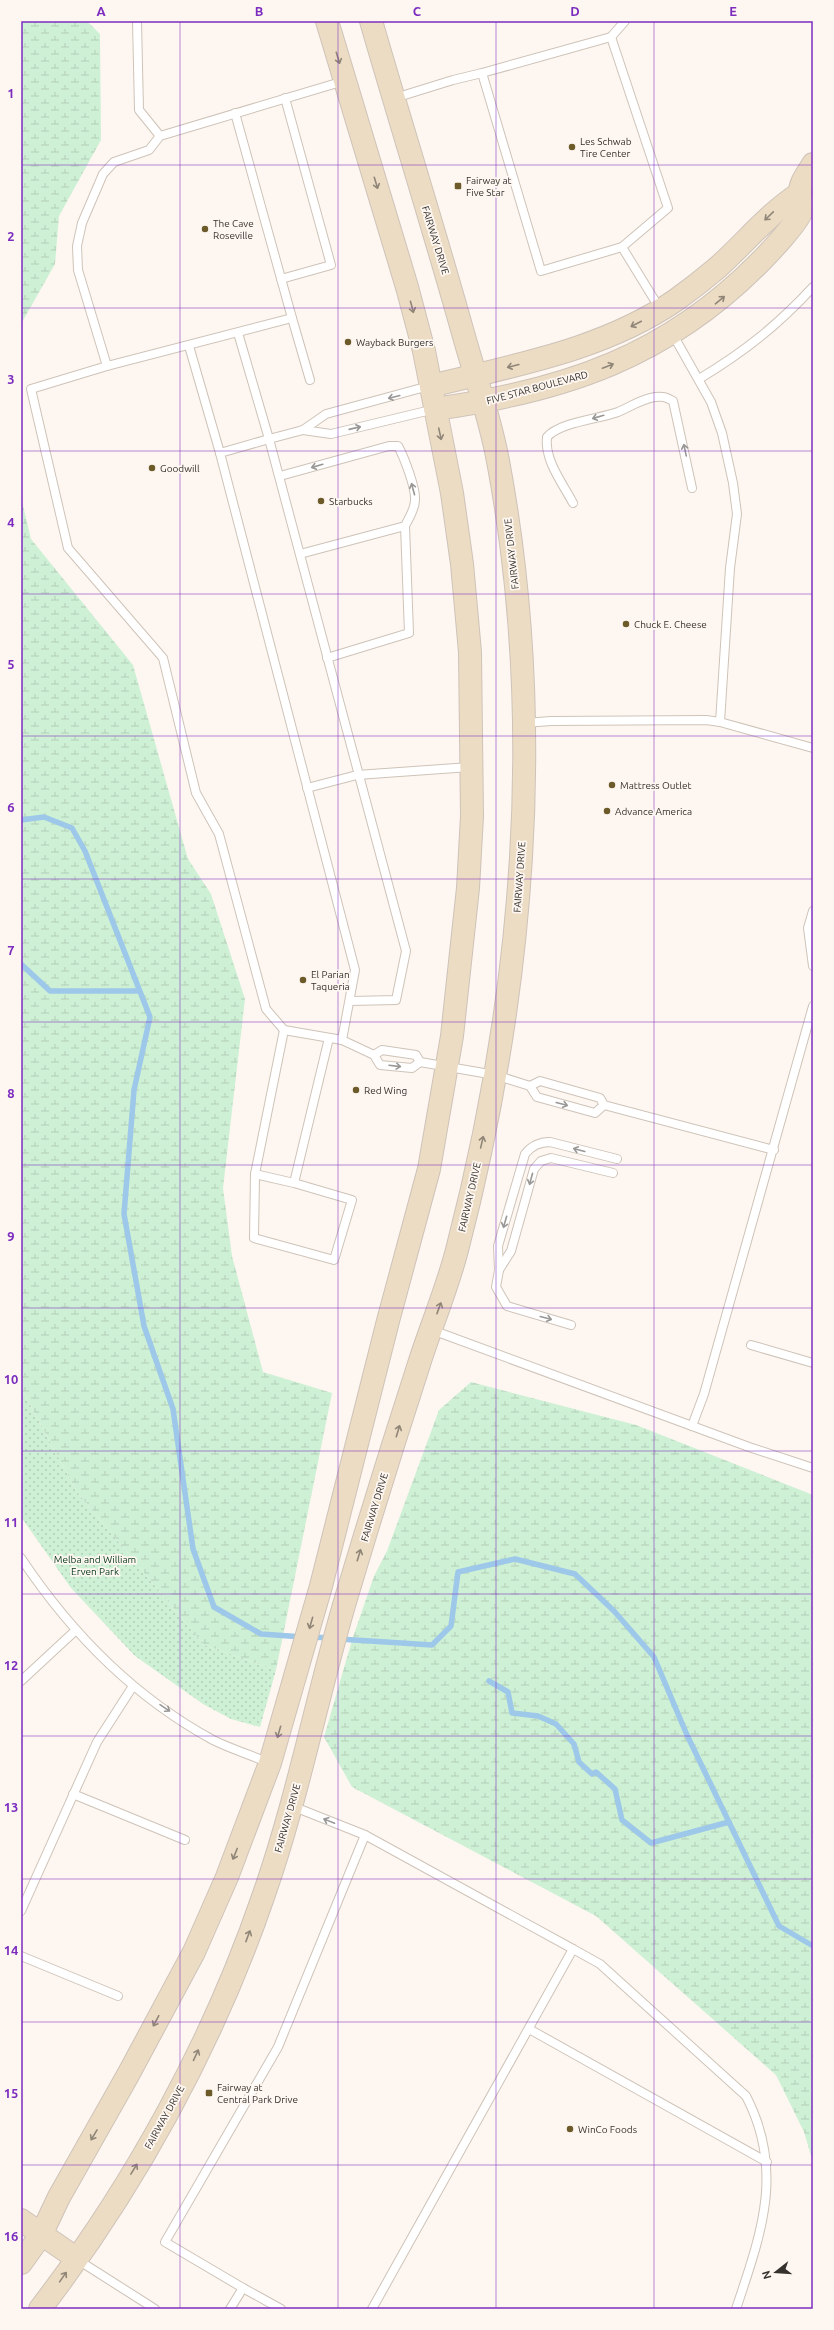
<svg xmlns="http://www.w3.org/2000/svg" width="834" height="2330" font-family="Ubuntu,sans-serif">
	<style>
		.wetland { fill: url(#wetland-marsh) }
		.park { fill: url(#park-dots) }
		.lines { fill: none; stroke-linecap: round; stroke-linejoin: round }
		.stream { stroke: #9dc8e9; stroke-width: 5.5 }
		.lane-casing { stroke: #cec3b8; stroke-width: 10 }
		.secondary-casing { stroke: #cec3b8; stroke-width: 24 }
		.lane { stroke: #fff; stroke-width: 8 }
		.secondary { stroke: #ecdcc4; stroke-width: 22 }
		.oneway { stroke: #908678 }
		.oneway2 { stroke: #9a9896 }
		.grid { fill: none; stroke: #7b2cbf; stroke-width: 1; stroke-opacity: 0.55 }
		.poi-dot { fill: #6c5b29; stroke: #fef7f1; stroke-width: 1.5 }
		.labels { text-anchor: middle; stroke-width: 3.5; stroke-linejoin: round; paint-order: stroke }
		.poi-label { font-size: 10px; fill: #35312d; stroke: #fef7f1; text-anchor: start }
		.street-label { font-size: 10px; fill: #35312d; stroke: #fef7f1 }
		.park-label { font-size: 10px; fill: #043819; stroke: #fef7f1 }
		.neatline { fill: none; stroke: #7b2cbf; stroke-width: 1.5 }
		.grid-label { font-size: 13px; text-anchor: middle; font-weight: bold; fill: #7b2cbf }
	</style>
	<defs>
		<pattern id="wetland-marsh" width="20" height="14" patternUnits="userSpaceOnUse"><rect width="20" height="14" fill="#cef0d5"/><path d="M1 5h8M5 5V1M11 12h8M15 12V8" fill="none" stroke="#b2ceb7"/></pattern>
		<pattern id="park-dots" width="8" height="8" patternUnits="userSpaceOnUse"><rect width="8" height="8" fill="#cef0d5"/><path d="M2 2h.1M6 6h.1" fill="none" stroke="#b2ceb7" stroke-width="1.8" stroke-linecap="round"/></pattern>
	</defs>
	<rect width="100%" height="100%" fill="#fef7f1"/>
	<!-- wetland -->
	<g class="wetland">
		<path d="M21 21H87L100 34 101 140 59 216 55 264 21 324Z"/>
		<path d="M21 497 31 539 133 665 188 859 211 894 245 999 223 1188 232 1256 263 1372 332 1393 276 1670 204 1645 77 1492 21 1388Z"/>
		<path d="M471 1382 636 1425 813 1495 812 2159 804 2132 776 2075 596 1916 352 1787 324 1737 352 1640 374 1576 387 1551 439 1410Z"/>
	</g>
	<!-- park -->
	<path class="park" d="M21 1388 77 1492 204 1645 276 1670 260 1727 231 1719 203 1704 135 1656 71 1588 21 1517Z"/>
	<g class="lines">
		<!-- stream -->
		<g class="stream">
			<path d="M21 820 44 817 72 828 85 851 150 1017 134 1090 124 1214 144 1326 173 1409 193 1549 214 1607 261 1634 303 1637"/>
			<path d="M21 964 50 991H139"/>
			<path d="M311 1637 331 1638"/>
			<path d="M339 1639 432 1645 451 1626 458 1572 515 1559 575 1574 614 1611 654 1657 687 1735 779 1926 813 1946"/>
			<path d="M489 1681 508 1692 512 1713 538 1716 556 1724 574 1744 579 1762 592 1774 596 1772 615 1789 622 1820 651 1843 729 1822"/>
		</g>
		<defs>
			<g id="lane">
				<path d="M137 21 139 110 160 136"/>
				<path d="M611 37 668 208 622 247"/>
				<path d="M482 73 611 37 625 21"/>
				<path d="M395 98 453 80 482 73 541 271 622 247 660 309"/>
				<path d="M235 113 292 318"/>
				<path d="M281 279 331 265 285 98"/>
				<path d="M238 333 269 439 303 430 326 414 429 386"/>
				<path d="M672 333 711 402 722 433 733 483 737 514 730 568 720 722"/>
				<path d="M189 346 220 453 269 439 406 951 396 1000 350 1001"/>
				<path d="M107 366 78 270 77 246 82 223 103 174 114 162 149 150 160 136 344 81"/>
				<path d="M699 379C744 352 778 325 813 287"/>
				<path d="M310 380 292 318 107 366 31 389 68 548 163 658 196 793 219 834 266 1009 284 1030 342 1040 374 1055 380 1065 412 1068 420 1062 495 1075 530 1086 537 1097 595 1113 604 1105"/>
				<path d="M303 430 331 434 435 409"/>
				<path d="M220 453 355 970 342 1040"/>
				<path d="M280 476 389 446H398C404 457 416 488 415 500 415 509 409 518 405 526L409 633 327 658"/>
				<path d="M573 503C563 484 544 460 547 437 560 422 599 419 618 412 630 407 641 399 655 397 663 396 666 397 673 401L692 488"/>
				<path d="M300 554 405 526"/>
				<path d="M525 723 551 721 706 720 720 722 813 748"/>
				<path d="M307 788 357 775 470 767"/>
				<path d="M813 911 808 928 813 966"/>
				<path d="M374 1055 382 1050 416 1055 420 1062"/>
				<path d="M530 1086 540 1081 600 1098 604 1105 774 1150"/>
				<path d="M255 1174 284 1030"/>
				<path d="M294 1183 255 1174 254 1238 334 1260 352 1200 294 1183 329 1038"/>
				<path d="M499 1270 511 1251 534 1169 541 1161 551 1158 613 1173"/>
				<path d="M571 1325 507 1306 496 1287 499 1270 498 1246 525 1154C532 1145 540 1142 550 1142L617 1159"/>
				<path d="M432 1330 749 1447 813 1468"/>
				<path d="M751 1345 813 1363"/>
				<path d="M692 1426 704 1394 813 1006"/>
				<path d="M21 1558C71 1633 134 1697 213 1740 231 1749 251 1755 269 1763"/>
				<path d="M21 1681 76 1630"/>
				<path d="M73 1794 185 1840"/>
				<path d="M292 1806 365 1835 573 1949"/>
				<path d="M21 1911 97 1742 133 1686"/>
				<path d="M21 1956 118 1996"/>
				<path d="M529 2029 767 2162"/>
				<path d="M78 2260 155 2309"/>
				<path d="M243 2288 281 2309"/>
				<path d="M230 2309 243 2288 165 2242 278 2047 365 1835"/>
				<path d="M372 2309 573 1949 600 1964 746 2096C785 2171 761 2234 736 2309"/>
			</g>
			<g id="secondary">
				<path d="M431 386C515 365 603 350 676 300 690 290 704 279 717 268 745 243 768 214 800 193"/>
				<path d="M435 409C565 391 668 356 761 261 769 253 799 221 801 212 803 207 800 199 800 194 799 183 808 173 813 164"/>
				<path d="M21 2220 76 2258"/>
				<path d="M21 2263 41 2235 59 2197 128 2075 194 1952 227 1877 270 1763 321 1586 388 1321 429 1169 452 1036 468 888 472 816 470 652 462 564 452 493 424 351 407 287 327 21"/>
				<path d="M40 2309C134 2187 213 2043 263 1897 298 1798 317 1695 347 1595 370 1518 394 1441 419 1364 431 1326 447 1289 457 1250 524 993 547 723 498 461 490 417 475 376 463 333 434 229 401 125 371 21"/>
			</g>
		</defs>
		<!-- lane casing -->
		<use href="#lane" class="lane-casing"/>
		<!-- secondary casing -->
		<use href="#secondary" class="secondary-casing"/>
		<!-- lane -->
		<use href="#lane" class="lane"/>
		<!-- secondary -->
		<use href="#secondary" class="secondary"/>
	</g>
	<!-- one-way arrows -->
	<defs><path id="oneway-shaft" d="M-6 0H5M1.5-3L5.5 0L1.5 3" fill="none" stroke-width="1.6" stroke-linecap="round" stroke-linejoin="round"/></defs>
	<g class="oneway">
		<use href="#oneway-shaft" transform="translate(338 58) rotate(73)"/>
		<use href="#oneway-shaft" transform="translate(376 183) rotate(73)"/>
		<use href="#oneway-shaft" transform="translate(769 216) rotate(136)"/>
		<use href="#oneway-shaft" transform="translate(720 300) rotate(-40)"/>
		<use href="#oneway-shaft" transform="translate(412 307) rotate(75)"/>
		<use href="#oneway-shaft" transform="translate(636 324) rotate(153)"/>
		<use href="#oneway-shaft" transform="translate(513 366) rotate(166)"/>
		<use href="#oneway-shaft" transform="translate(608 366) rotate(-21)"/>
		<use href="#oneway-shaft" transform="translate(440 434) rotate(78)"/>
		<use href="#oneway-shaft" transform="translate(482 1142) rotate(-77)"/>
		<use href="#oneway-shaft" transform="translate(439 1308) rotate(-70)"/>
		<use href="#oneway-shaft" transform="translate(398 1431) rotate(-73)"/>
		<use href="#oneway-shaft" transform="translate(359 1555) rotate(-73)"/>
		<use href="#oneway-shaft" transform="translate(311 1623) rotate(106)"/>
		<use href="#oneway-shaft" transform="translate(279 1732) rotate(106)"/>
		<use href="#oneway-shaft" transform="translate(235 1854) rotate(112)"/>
		<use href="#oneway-shaft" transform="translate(248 1936) rotate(-69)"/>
		<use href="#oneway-shaft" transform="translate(156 2021) rotate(118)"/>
		<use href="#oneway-shaft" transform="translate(196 2055) rotate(-65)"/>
		<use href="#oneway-shaft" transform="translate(94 2135) rotate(121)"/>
		<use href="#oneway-shaft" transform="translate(134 2169) rotate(-58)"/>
		<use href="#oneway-shaft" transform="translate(63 2277) rotate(-55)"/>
	</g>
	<g class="oneway2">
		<use href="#oneway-shaft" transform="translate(394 397) rotate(166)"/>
		<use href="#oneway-shaft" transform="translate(598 417) rotate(164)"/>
		<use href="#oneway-shaft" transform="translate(355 428) rotate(-13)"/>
		<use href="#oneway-shaft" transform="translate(685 450) rotate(-102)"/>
		<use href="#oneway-shaft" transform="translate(317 466) rotate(164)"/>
		<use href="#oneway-shaft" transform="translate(413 489) rotate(-105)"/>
		<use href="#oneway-shaft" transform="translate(395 1066) rotate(7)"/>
		<use href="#oneway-shaft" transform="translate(562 1104) rotate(15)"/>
		<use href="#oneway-shaft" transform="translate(579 1150) rotate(-165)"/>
		<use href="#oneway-shaft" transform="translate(531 1179) rotate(105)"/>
		<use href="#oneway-shaft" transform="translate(505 1222) rotate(106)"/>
		<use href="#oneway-shaft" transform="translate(546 1318) rotate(15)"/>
		<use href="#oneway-shaft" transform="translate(165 1708) rotate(34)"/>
		<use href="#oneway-shaft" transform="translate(329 1821) rotate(-158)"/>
	</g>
	<!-- grid -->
	<path class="grid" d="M180 21V2309M338 21V2309M496 21V2309M654 21V2309M21 165H813M21 308H813M21 451H813M21 594H813M21 736H813M21 879H813M21 1022H813M21 1165H813M21 1308H813M21 1451H813M21 1594H813M21 1736H813M21 1879H813M21 2022H813M21 2165H813"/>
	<!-- markers -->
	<g class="poi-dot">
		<circle cx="572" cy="147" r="4"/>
		<rect x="454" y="182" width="8" height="8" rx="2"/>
		<circle cx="205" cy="229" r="4"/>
		<circle cx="348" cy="342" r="4"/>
		<circle cx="152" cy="468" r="4"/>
		<circle cx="321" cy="501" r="4"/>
		<circle cx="626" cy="624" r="4"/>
		<circle cx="612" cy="785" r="4"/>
		<circle cx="607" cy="811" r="4"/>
		<circle cx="303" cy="980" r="4"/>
		<circle cx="356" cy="1090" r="4"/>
		<rect x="205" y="2089" width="8" height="8" rx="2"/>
		<circle cx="570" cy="2129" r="4"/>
	</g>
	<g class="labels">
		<!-- poi labels -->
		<g class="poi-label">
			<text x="580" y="145">Les Schwab<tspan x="580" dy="12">Tire Center</tspan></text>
			<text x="466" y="184">Fairway at<tspan x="466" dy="12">Five Star</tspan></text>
			<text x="213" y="227">The Cave<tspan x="213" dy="12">Roseville</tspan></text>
			<text x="356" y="346">Wayback Burgers</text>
			<text x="160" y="472">Goodwill</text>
			<text x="329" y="505">Starbucks</text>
			<text x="634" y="628">Chuck E. Cheese</text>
			<text x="620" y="789">Mattress Outlet</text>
			<text x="615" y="815">Advance America</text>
			<text x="311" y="978">El Parian<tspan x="311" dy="12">Taqueria</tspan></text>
			<text x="364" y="1094">Red Wing</text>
			<text x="217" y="2091">Fairway at<tspan x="217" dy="12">Central Park Drive</tspan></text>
			<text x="578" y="2133">WinCo Foods</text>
		</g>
		<!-- street labels -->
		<g class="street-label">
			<text transform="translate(436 240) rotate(73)" y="4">FAIRWAY DRIVE</text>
			<text transform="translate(537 387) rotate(-15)" y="4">FIVE STAR BOULEVARD</text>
			<text transform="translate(511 554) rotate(-96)" y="4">FAIRWAY DRIVE</text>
			<text transform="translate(519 877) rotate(-86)" y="4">FAIRWAY DRIVE</text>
			<text transform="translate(469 1197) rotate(-77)" y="4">FAIRWAY DRIVE</text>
			<text transform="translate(374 1507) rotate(-73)" y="4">FAIRWAY DRIVE</text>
			<text transform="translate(287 1818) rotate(-74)" y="4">FAIRWAY DRIVE</text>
			<text transform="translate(164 2117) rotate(-61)" y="4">FAIRWAY DRIVE</text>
		</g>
		<!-- park labels -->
		<g class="park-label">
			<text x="95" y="1563">Melba and William<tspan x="95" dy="12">Erven Park</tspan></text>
		</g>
	</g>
	<!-- border -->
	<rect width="834" height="2330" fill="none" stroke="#fef7f1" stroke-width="44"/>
	<!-- north arrow -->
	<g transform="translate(776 2272) rotate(253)" stroke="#fef7f1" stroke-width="3" paint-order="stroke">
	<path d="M0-3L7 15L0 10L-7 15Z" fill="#35312d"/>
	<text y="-6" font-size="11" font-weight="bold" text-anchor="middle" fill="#35312d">N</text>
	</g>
	<rect x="22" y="22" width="790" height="2286" class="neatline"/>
	<g class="grid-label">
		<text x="101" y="16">A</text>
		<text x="259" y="16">B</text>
		<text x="417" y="16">C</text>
		<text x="575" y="16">D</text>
		<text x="733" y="16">E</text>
		<text x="11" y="98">1</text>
		<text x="11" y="241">2</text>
		<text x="11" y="384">3</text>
		<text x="11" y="527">4</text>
		<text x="11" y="669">5</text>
		<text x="11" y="812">6</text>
		<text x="11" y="955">7</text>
		<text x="11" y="1098">8</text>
		<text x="11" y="1241">9</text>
		<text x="11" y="1384">10</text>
		<text x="11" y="1527">11</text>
		<text x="11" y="1670">12</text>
		<text x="11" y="1812">13</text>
		<text x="11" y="1955">14</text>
		<text x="11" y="2098">15</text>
		<text x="11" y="2241">16</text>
	</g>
</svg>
